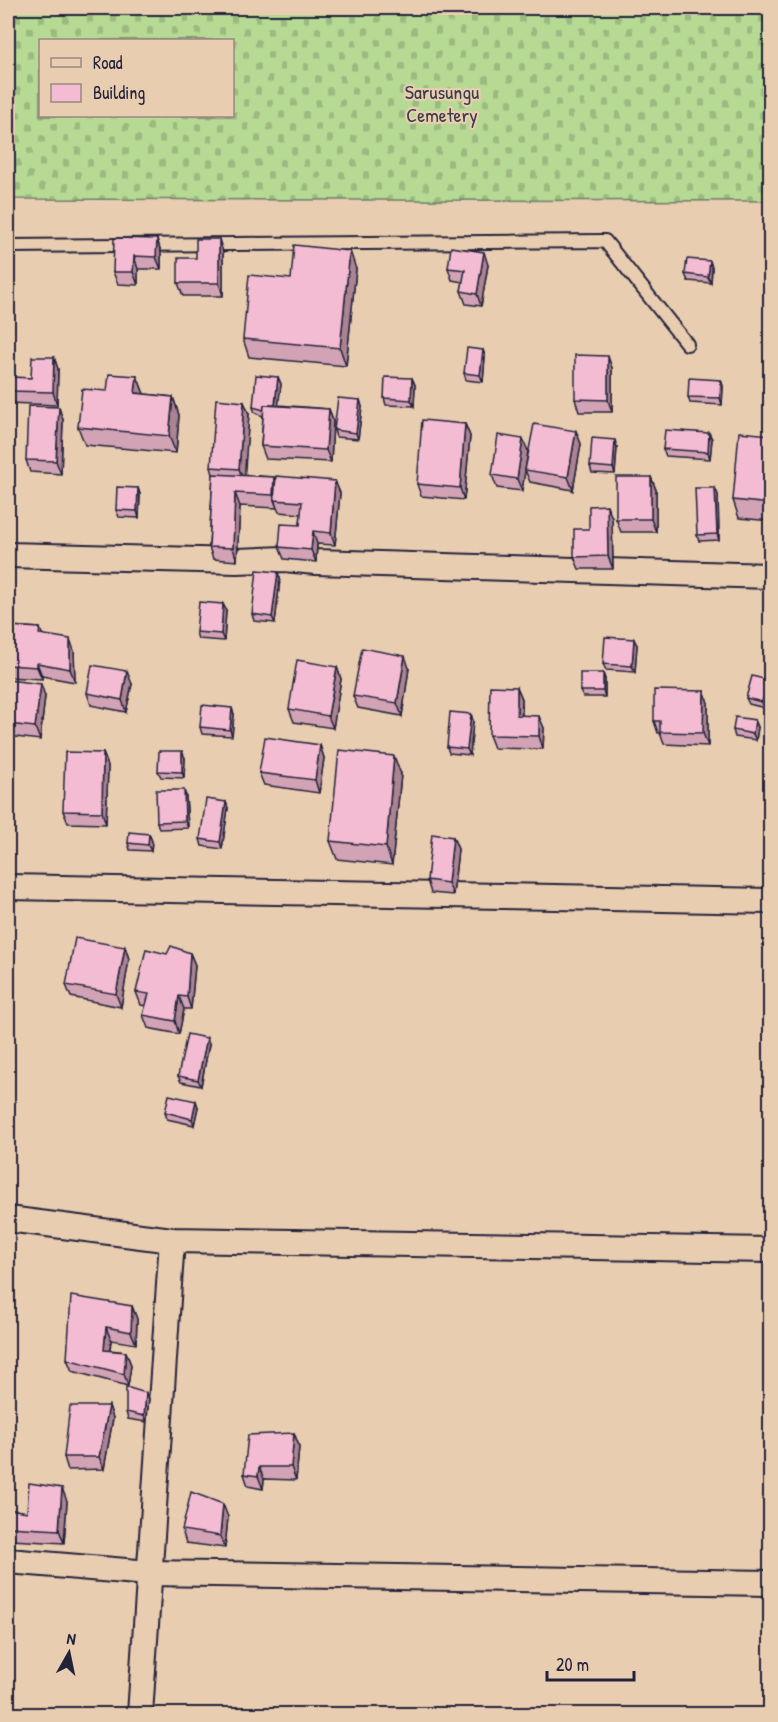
<svg xmlns="http://www.w3.org/2000/svg" width="778" height="1722" font-family="'Patrick Hand',sans-serif">
	<style>
		.cemetery { fill: url(#cemetery-stones); stroke: #6c7e68; stroke-width: 1.5; fill-rule: evenodd }
		.lines { fill: none; stroke-linecap: round; stroke-linejoin: round }
		.lane-casing { stroke: #22223b; stroke-width: 16 }
		.street-casing { stroke: #22223b; stroke-width: 28 }
		.lane { stroke: #e9cdb0; stroke-width: 12 }
		.street { stroke: #e9cdb0; stroke-width: 24 }
		.wall { fill: #d2a2b5; stroke: #22223b; stroke-width: 1.5 }
		.shaded-wall { fill: #ab8493; stroke: #22223b; stroke-width: 1.5 }
		.building { fill: #f4bcd2; stroke: #22223b; stroke-width: 1.5 }
		.labels { text-anchor: middle; stroke-width: 4.5; stroke-linejoin: round; paint-order: stroke }
		.park-label { font-size: 20px; fill: #383d48; stroke: #e9cdb0 }
	</style>
	<defs>
		<pattern id="cemetery-stones" width="16" height="16" patternUnits="userSpaceOnUse" patternTransform="scale(1.5)"><rect width="16" height="16" fill="#b6d994"/><path d="M2 7V4a2 2 0 0 1 4 0v3zM10 15v-3a2 2 0 0 1 4 0v3z" fill="#9cba80"/></pattern>
	</defs>
	<rect width="100%" height="100%" fill="#e9cdb0"/>
	<filter id="ink" filterUnits="userSpaceOnUse"><feTurbulence type="fractalNoise" baseFrequency=".0167" numOctaves="2"/><feDisplacementMap in="SourceGraphic" scale="12" xChannelSelector="R" yChannelSelector="G"/><feConvolveMatrix kernelMatrix="1 2 1 2 8 2 1 2 1" color-interpolation-filters="sRGB"/></filter>
	<g filter="url(#ink)">
		<!-- cemetery -->
		<path class="cemetery" d="M8 8H770V201L8 199ZM40 40H232V116H40Z"/>
		<g class="lines">
			<defs>
				<path id="lane" d="M8 246 605 241 687 344"/>
				<g id="street">
					<path d="M8 555 237 561 284 559 316 562 770 576"/>
					<path d="M8 887 770 901"/>
					<path d="M8 1219 172 1240 770 1250"/>
					<path d="M8 1561 149 1573 770 1583"/>
					<path d="M140 1714 172 1240"/>
				</g>
			</defs>
			<!-- lane casing -->
			<use href="#lane" class="lane-casing"/>
			<!-- street casing -->
			<use href="#street" class="street-casing"/>
			<!-- lane -->
			<use href="#lane" class="lane"/>
			<!-- street -->
			<use href="#street" class="street"/>
		</g>
		<!-- wall -->
		<g class="wall">
			<path d="M157 239 161 252V269H138V285L118 284 113 272Z"/>
			<path d="M223 252V296H183L178 283Z"/>
			<path d="M710 261 712 268 711 283 688 281 685 274Z"/>
			<path d="M488 265 481 306 466 304 461 291 463 282 452 280 448 268Z"/>
			<path d="M356 269 346 366 249 357 243 339 291 279Z"/>
			<path d="M483 350 485 356 483 382 466 380 464 373Z"/>
			<path d="M54 357 58 369 57 405 8 403V377L31 378Z"/>
			<path d="M612 368V412H579L575 399Z"/>
			<path d="M137 376 144 394 173 397 179 415 176 453 85 445 78 427 107 391Z"/>
			<path d="M278 377 281 384 278 405 329 409 333 421 331 462 266 459 261 446 263 416 255 413 253 407Z"/>
			<path d="M412 378 415 385 414 406 386 405 384 398Z"/>
			<path d="M721 380 723 386 722 405 690 403 688 397Z"/>
			<path d="M360 400 362 407 358 439 336 437 334 430Z"/>
			<path d="M244 402 249 414 244 475 274 477 276 483 335 481 340 493 335 545 317 544 316 562 284 559 279 547 300 525 301 514 279 512 277 508 240 506 237 561 213 559 209 547 213 474 211 467Z"/>
			<path d="M63 420 61 474 30 472 26 460Z"/>
			<path d="M465 424 470 436 464 500 421 496 417 484Z"/>
			<path d="M576 431 581 444 573 490 530 482 525 470Z"/>
			<path d="M709 433 712 439 710 459 666 456 663 449Z"/>
			<path d="M771 435V521L739 518 733 500Z"/>
			<path d="M617 447 615 474 592 473 590 466Z"/>
			<path d="M528 451 522 491 497 488 492 475Z"/>
			<path d="M651 477 656 490V532H621L616 519Z"/>
			<path d="M138 488 140 494 139 518 119 517 116 510Z"/>
			<path d="M715 488 718 495 719 540 699 541 697 535Z"/>
			<path d="M612 518 613 569H579L574 557Z"/>
			<path d="M280 579 275 623 254 621 252 614Z"/>
			<path d="M223 604 226 610 224 641 198 639 196 632Z"/>
			<path d="M8 626 40 628 42 634 74 651 75 682 42 676V679L8 677Z"/>
			<path d="M637 645 635 672 606 670 603 664Z"/>
			<path d="M337 667 341 679 333 728 294 722 289 709Z"/>
			<path d="M409 668 402 716 358 708 353 696Z"/>
			<path d="M603 673 605 679V697H583L580 691Z"/>
			<path d="M8 680 45 696 40 740 8 736Z"/>
			<path d="M768 680 771 687 765 708 749 704 746 698Z"/>
			<path d="M132 684 126 712 91 705 87 693Z"/>
			<path d="M517 687 522 699V715L544 728 543 749 494 748 489 735Z"/>
			<path d="M704 691 708 703V746L664 744 660 733H658L654 721Z"/>
			<path d="M234 714 232 736 202 734 200 727Z"/>
			<path d="M471 714 473 721 470 755 449 753 447 747Z"/>
			<path d="M755 720 758 727 756 740 735 737 733 730Z"/>
			<path d="M320 745 324 758 319 793 264 785 259 773Z"/>
			<path d="M103 753 108 766 106 824 68 823 63 811Z"/>
			<path d="M185 758 184 778 161 777 158 771Z"/>
			<path d="M401 774 392 865 337 859 330 841Z"/>
			<path d="M186 796 188 828 159 829 157 822Z"/>
			<path d="M226 802 228 808 222 849 202 846 200 839Z"/>
			<path d="M149 834 152 841 151 851 130 850 128 843Z"/>
			<path d="M453 837 458 849 453 895 431 893 427 880Z"/>
			<path d="M125 947 129 959 121 1007 71 997 66 985Z"/>
			<path d="M190 953 195 965 191 1009H184L179 1034 148 1028 143 1015 146 1006 141 1005 136 992 167 954Z"/>
			<path d="M209 1044 201 1086 181 1082 178 1076Z"/>
			<path d="M196 1101 198 1107 194 1125 167 1119 165 1112Z"/>
			<path d="M132 1306 137 1319 136 1344 111 1340 110 1350 126 1352 131 1365 128 1386 72 1371 67 1359Z"/>
			<path d="M146 1393 149 1399 146 1422 128 1419 126 1412Z"/>
			<path d="M109 1406 113 1418 104 1469 68 1470 64 1457Z"/>
			<path d="M294 1433 299 1446 296 1480 264 1479 263 1489 248 1486 244 1474Z"/>
			<path d="M67 1501 64 1543 11 1540 8 1531V1509L27 1512Z"/>
			<path d="M228 1517 225 1548 186 1543 182 1530Z"/>
		</g>
		<!-- shaded-wall -->
		<g class="shaded-wall">
			<path d="M157 239 161 252V269L156 257Z"/>
			<path d="M219 239 223 252V296L219 283Z"/>
			<path d="M350 251 356 269 346 366 340 348Z"/>
			<path d="M484 252 488 265 481 306 477 294Z"/>
			<path d="M134 256 138 269V285L133 272Z"/>
			<path d="M710 261 712 268 711 283 708 277Z"/>
			<path d="M483 350 485 356 483 382 480 375Z"/>
			<path d="M608 356 612 368V412L608 400Z"/>
			<path d="M54 357 58 369 57 405 53 392Z"/>
			<path d="M137 376 144 394 135 393Z"/>
			<path d="M278 377 281 384 277 416 275 409Z"/>
			<path d="M412 378 415 385 414 406 411 400Z"/>
			<path d="M721 380 723 386 722 405 720 398Z"/>
			<path d="M173 397 179 415 176 453 169 436Z"/>
			<path d="M360 400 362 407 358 439 356 433Z"/>
			<path d="M244 402 249 414 244 482 239 469Z"/>
			<path d="M59 407 63 420 61 474 56 461Z"/>
			<path d="M329 409 333 421 331 462 326 450Z"/>
			<path d="M8 418 10 425V441L8 434Z"/>
			<path d="M465 424 470 436 464 500 460 488Z"/>
			<path d="M576 431 581 444 573 490 568 477Z"/>
			<path d="M709 433 712 439 710 459 708 452Z"/>
			<path d="M523 439 528 451 522 491 517 479Z"/>
			<path d="M615 440 617 447 615 474 613 468Z"/>
			<path d="M274 477 278 490 274 500 277 508 273 495Z"/>
			<path d="M651 477 656 490V532L651 519Z"/>
			<path d="M335 481 340 493 335 545 331 533Z"/>
			<path d="M138 488 140 494 139 518 137 511Z"/>
			<path d="M715 488 718 495 719 540 717 534Z"/>
			<path d="M235 493 240 506 237 561 233 548Z"/>
			<path d="M607 505 612 518 613 569 608 556Z"/>
			<path d="M313 531 317 544 316 562 311 550Z"/>
			<path d="M278 572 280 579 275 623 272 617Z"/>
			<path d="M223 604 226 610 224 641 221 634Z"/>
			<path d="M70 639 74 651 75 682 70 669Z"/>
			<path d="M634 639 637 645 635 672 632 666Z"/>
			<path d="M405 656 409 668 402 716 397 703Z"/>
			<path d="M37 663 42 676V679L37 667Z"/>
			<path d="M337 667 341 679 333 728 328 716Z"/>
			<path d="M127 671 132 684 126 712 122 700Z"/>
			<path d="M603 673 605 679V697L603 691Z"/>
			<path d="M768 680 771 687 765 708 762 702Z"/>
			<path d="M41 684 45 696 40 740 35 727Z"/>
			<path d="M517 687 522 699 521 728 517 715Z"/>
			<path d="M704 691 708 703V746L703 733Z"/>
			<path d="M232 708 234 714 232 736 230 730Z"/>
			<path d="M471 714 473 721 470 755 467 749Z"/>
			<path d="M539 716 544 728 543 749 539 736Z"/>
			<path d="M755 720 758 727 756 740 753 734Z"/>
			<path d="M320 745 324 758 319 793 315 780Z"/>
			<path d="M182 751 185 758 184 778 182 772Z"/>
			<path d="M103 753 108 766 106 824 102 812Z"/>
			<path d="M394 756 401 774 392 865 386 847Z"/>
			<path d="M184 790 186 796 188 828 185 821Z"/>
			<path d="M226 802 228 808 222 849 220 842Z"/>
			<path d="M149 834 152 841 151 851 148 845Z"/>
			<path d="M453 837 458 849 453 895 448 883Z"/>
			<path d="M125 947 129 959 121 1007 116 994Z"/>
			<path d="M190 953 195 965 191 1009 187 997Z"/>
			<path d="M179 996 184 1009 179 1034 175 1021Z"/>
			<path d="M207 1038 209 1044 201 1086 198 1080Z"/>
			<path d="M196 1101 198 1107 194 1125 192 1119Z"/>
			<path d="M132 1306 137 1319 136 1344 131 1332Z"/>
			<path d="M106 1327 111 1340 108 1362 104 1350Z"/>
			<path d="M126 1352 131 1365 128 1386 124 1374Z"/>
			<path d="M146 1393 149 1399 146 1422 144 1416Z"/>
			<path d="M109 1406 113 1418 104 1469 99 1457Z"/>
			<path d="M294 1433 299 1446 296 1480 291 1467Z"/>
			<path d="M259 1467 264 1479 263 1489 258 1476Z"/>
			<path d="M62 1488 67 1501 64 1543 59 1530Z"/>
			<path d="M223 1504 228 1517 225 1548 220 1536Z"/>
		</g>
		<!-- building -->
		<g class="building">
			<path d="M114 238 157 239 156 257 134 256 133 272H113Z"/>
			<path d="M196 239H219V283H178V258H196Z"/>
			<path d="M294 245 350 251 340 348 243 339 249 275 291 279Z"/>
			<path d="M451 247 484 252 477 294 461 291 465 270 448 268Z"/>
			<path d="M687 259 710 261 708 277 685 274Z"/>
			<path d="M467 348 483 350 480 375 464 373Z"/>
			<path d="M575 355 608 356V400L575 399Z"/>
			<path d="M32 357H54L53 392 8 391V377L31 378Z"/>
			<path d="M109 374 137 376 135 393 173 397 169 436 78 427 82 389 107 391Z"/>
			<path d="M256 375 278 377 275 405H264V410L253 407Z"/>
			<path d="M385 377 412 378 411 400 384 398Z"/>
			<path d="M689 378 721 380 720 398 688 397Z"/>
			<path d="M338 398 360 400 356 433 334 430Z"/>
			<path d="M216 399 244 402 239 469 211 467Z"/>
			<path d="M264 405 329 409 326 450 261 446Z"/>
			<path d="M28 406 59 407 56 461 26 460Z"/>
			<path d="M422 420 465 424 460 488 417 484Z"/>
			<path d="M534 424 576 431 568 477 525 470Z"/>
			<path d="M665 430 709 433 708 452 663 449Z"/>
			<path d="M739 432 771 435V504L733 500Z"/>
			<path d="M498 435 523 439 517 479 492 475Z"/>
			<path d="M592 438 615 440 613 468 590 466Z"/>
			<path d="M213 474 274 477 273 495 235 493 233 548 209 547Z"/>
			<path d="M276 476 335 481 331 533 313 531 311 550 279 547 281 524 300 525 302 502 274 500Z"/>
			<rect x="616" y="477" width="35" height="42"/>
			<path d="M117 487 138 488 137 511 116 510Z"/>
			<path d="M695 488H715L717 534 697 535Z"/>
			<path d="M607 505 608 556 574 557V529H589V506Z"/>
			<path d="M257 570 278 572 272 617 252 614Z"/>
			<path d="M199 602 223 604 221 634 196 632Z"/>
			<path d="M8 626 40 628 39 634 70 639V669L37 663V667L8 665Z"/>
			<path d="M605 637 634 639 632 666 603 664Z"/>
			<path d="M362 648 405 656 397 703 353 696Z"/>
			<path d="M297 660 337 667 328 716 289 709Z"/>
			<path d="M92 665 127 671 122 700 87 693Z"/>
			<rect x="580" y="673" width="23" height="18"/>
			<path d="M752 676 768 680 762 702 746 698Z"/>
			<path d="M8 680 41 684 35 727 8 724Z"/>
			<path d="M490 686 517 687V715L539 716V736L489 735Z"/>
			<path d="M654 690 704 691 703 733 660 732V721H654Z"/>
			<path d="M202 705 232 708 230 730 200 727Z"/>
			<path d="M450 712 471 714 467 749 447 747Z"/>
			<path d="M735 717 755 720 753 734 733 730Z"/>
			<path d="M265 737 320 745 315 780 259 773Z"/>
			<path d="M339 750 394 756 386 847 330 841Z"/>
			<path d="M159 751H182V772L158 771Z"/>
			<path d="M65 752 103 753 102 812 63 811Z"/>
			<path d="M156 790H184L185 821 157 822Z"/>
			<path d="M206 799 226 802 220 842 200 839Z"/>
			<path d="M129 832 149 834 148 845 128 843Z"/>
			<path d="M432 834 453 837 448 883 427 880Z"/>
			<path d="M75 938 125 947 116 994 66 985Z"/>
			<path d="M171 946 190 953 187 997 179 996 175 1021 143 1015 149 994 136 992 146 949 167 954Z"/>
			<path d="M187 1034 207 1038 198 1080 178 1076Z"/>
			<path d="M169 1095 196 1101 192 1119 165 1112Z"/>
			<path d="M71 1296 132 1306 131 1332 106 1327 104 1350 126 1352 124 1374 67 1359Z"/>
			<path d="M126 1387 146 1393 144 1416 126 1412Z"/>
			<path d="M70 1406H109L99 1457H64Z"/>
			<path d="M294 1433 291 1467H259L258 1476 244 1474 248 1435Z"/>
			<path d="M29 1483 62 1488 59 1530 8 1527V1509L27 1512Z"/>
			<path d="M191 1492 223 1504 220 1536 182 1530Z"/>
		</g>
	</g>
	<g class="labels">
		<!-- park labels -->
		<g class="park-label">
			<text x="442" y="99">Sarusungu<tspan x="442" dy="23">Cemetery</tspan></text>
		</g>
	</g>
	<!-- margin -->
	<rect width="778" height="1722" fill="none" stroke="#e9cdb0" stroke-width="30"/>
	<rect x="15" y="15" width="748" height="1692" fill="none" stroke="#22223b" stroke-width="2" filter="url(#ink)"/>
	<!-- legend -->
	<rect x="39" y="39" width="195" height="78" fill="#e9cdb0" stroke="#998981" stroke-width="1.5"/>
	<rect x="51" y="58" width="30" height="9" fill="#e9cdb0" stroke="#998981" stroke-width="1.5"/>
	<text x="93" y="69" font-size="18" fill="#22223b">Road</text>
	<rect x="51" y="84" width="30" height="18" fill="#f4bcd2" stroke="#998981" stroke-width="1.5"/>
	<text x="93" y="99" font-size="18" fill="#22223b">Building</text>
	<!-- north arrow -->
	<g transform="translate(69 1653) rotate(9)" stroke="#e9cdb0" stroke-width="4.5" paint-order="stroke">
	<path d="M0-4.5L10 22L0 15L-10 22Z" fill="#22223b"/>
	<text y="-9" font-size="16" font-weight="bold" text-anchor="middle" fill="#22223b">N</text>
	</g>
	<!-- scale -->
	<path d="M547 1671v9h87v-9" fill="none" stroke="#22223b" stroke-width="3"/>
	<text x="556" y="1671" font-size="18" fill="#22223b" stroke="#e9cdb0" stroke-width="4.5" paint-order="stroke">20 m</text>
</svg>
